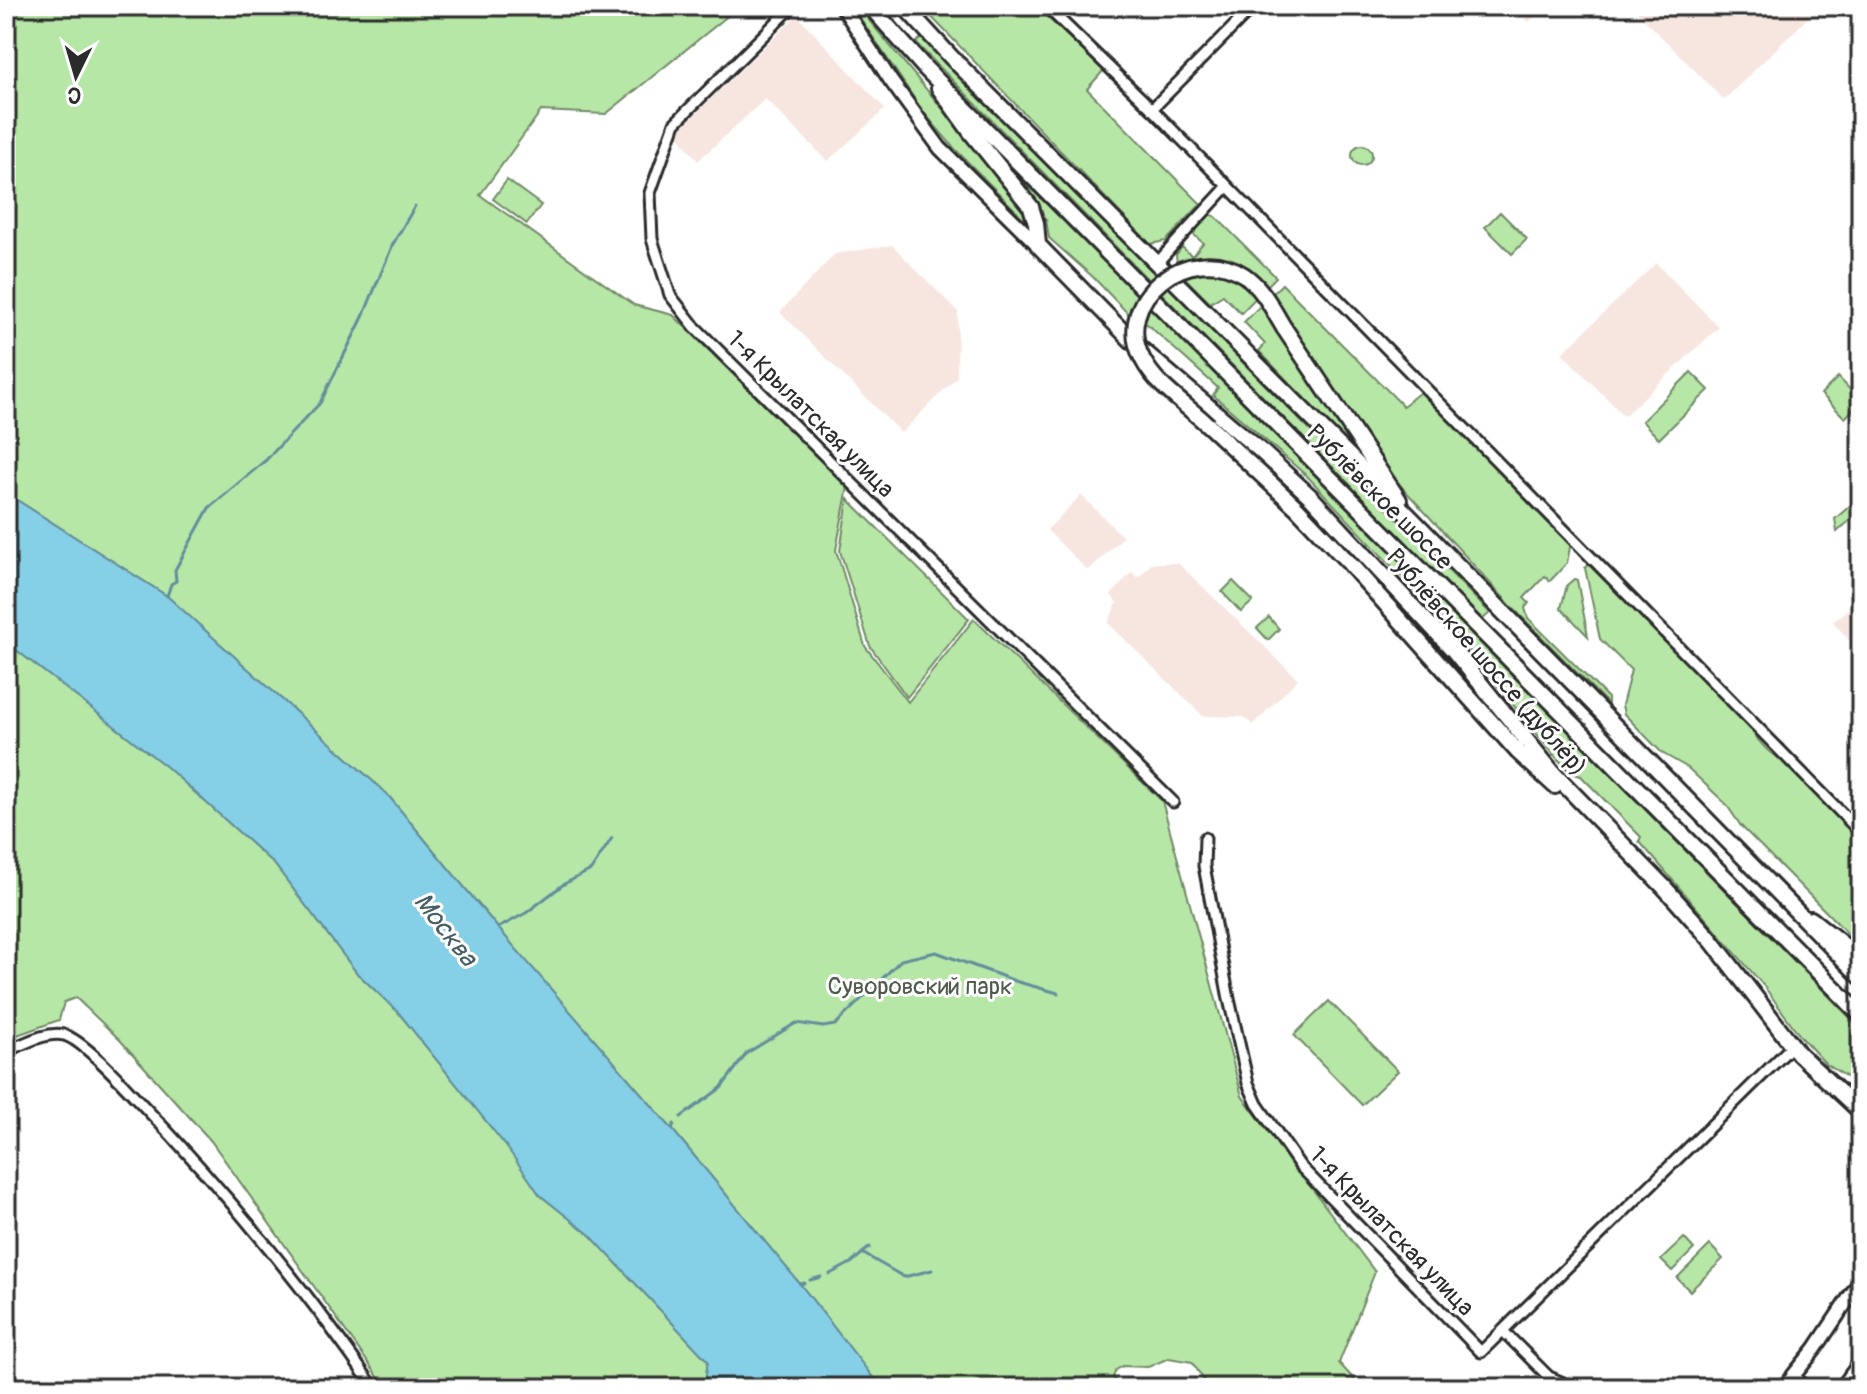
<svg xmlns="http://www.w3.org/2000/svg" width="1867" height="1394" font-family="Pangolin,sans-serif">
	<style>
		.built { fill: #f7e6e0 }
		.green { fill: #b7e7a6; stroke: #718968; stroke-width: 2 }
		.water { fill: #86d0e7; stroke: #628e9c; stroke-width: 2 }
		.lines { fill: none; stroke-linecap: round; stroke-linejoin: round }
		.stream { stroke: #628e9c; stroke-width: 3 }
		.minor-casing { stroke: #2b2b2b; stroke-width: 15 }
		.tertiary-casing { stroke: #2b2b2b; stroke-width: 18 }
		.secondary-casing { stroke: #2b2b2b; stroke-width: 20 }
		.primary-casing { stroke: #2b2b2b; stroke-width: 20 }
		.minor { stroke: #fff; stroke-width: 9 }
		.tertiary { stroke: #fff; stroke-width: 12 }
		.secondary { stroke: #fff; stroke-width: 14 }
		.primary { stroke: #fff; stroke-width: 14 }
		.secondary-bridge-casing { stroke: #2b2b2b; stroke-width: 20; stroke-linecap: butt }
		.secondary-bridge { stroke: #fff; stroke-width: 14 }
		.labels { text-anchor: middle; stroke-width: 6; stroke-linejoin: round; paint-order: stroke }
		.street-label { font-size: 24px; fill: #2b2b2b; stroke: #fff }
		.park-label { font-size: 24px; fill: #4e5a4a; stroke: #fff }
		.water-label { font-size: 26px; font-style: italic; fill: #465d63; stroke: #fff }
	</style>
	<rect width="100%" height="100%" fill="#fff"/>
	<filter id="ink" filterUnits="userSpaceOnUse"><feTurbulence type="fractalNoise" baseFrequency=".0125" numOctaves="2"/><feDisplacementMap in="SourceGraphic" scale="16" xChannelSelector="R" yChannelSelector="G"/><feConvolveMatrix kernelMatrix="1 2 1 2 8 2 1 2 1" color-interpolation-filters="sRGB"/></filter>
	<g filter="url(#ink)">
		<!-- built -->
		<g class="built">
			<path d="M1513 6H1545L1529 22Z"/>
			<path d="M1631 6H1820L1724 100Z"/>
			<path d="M797 15 885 109 828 161 765 99 698 161 676 133Z"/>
			<path d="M892 245 958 312 957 377 901 433 780 312 835 254Z"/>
			<path d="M1656 263 1719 327 1624 416 1562 353Z"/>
			<path d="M1081 495 1123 537 1088 571 1047 530Z"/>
			<path d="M1152 563H1178L1298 679 1253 725 1244 717 1203 716 1108 623 1117 603 1111 595 1132 572 1138 578Z"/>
			<path d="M1861 598V653L1833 622Z"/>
		</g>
		<!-- green -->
		<g class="green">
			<path d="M6 6H740L606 114 541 111 480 195 634 305 673 315 848 487 836 550 865 646 908 702 974 619 1162 801 1242 1096 1375 1272 1339 1363 1362 1388H1209L1192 1362 1169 1358 1148 1367 1123 1366 1116 1370 1113 1377 1121 1388H881L800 1284 672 1129 498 928 387 794 167 596 6 493Z"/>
			<path d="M852 6H857L1022 204 1030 218 1025 220 955 149 924 113Z"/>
			<path d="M921 6H1035L1104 70 1087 89 1201 204 1166 241 1150 244Z"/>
			<path d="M922 37 1490 613 1482 620 916 43Z"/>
			<path d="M985 143 1221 378 1861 1029V1082L1856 1077 1852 1080 1826 1064 1801 1037 1763 985 1639 841 1641 837 1581 776 1571 773 1554 755 1459 638 1308 477 1213 395 1218 388 1147 324 1132 318 1093 277 1049 238 1046 219 1042 218 1035 202Z"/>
			<circle cx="1362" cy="155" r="10"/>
			<path d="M507 180 541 205 527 224 493 199Z"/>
			<path d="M1500 212 1527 239 1512 254 1485 227Z"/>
			<path d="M1209 214 1215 216 1276 277 1241 313 1223 295 1210 303 1178 271 1176 255 1182 247 1192 256 1203 243 1193 234Z"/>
			<path d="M1282 284 1403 406 1425 388 1571 542 1567 563 1550 581 1545 576 1524 598 1529 603 1525 608 1528 618 1608 698V704L1513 608 1390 474 1291 322 1279 329 1362 458 1259 351 1265 344 1244 322Z"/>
			<path d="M1691 372 1709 390 1659 439 1642 421Z"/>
			<path d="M1838 377 1861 401 1845 418 1821 394Z"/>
			<path d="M848 499 969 619 907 697 870 646 840 551Z"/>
			<path d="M1852 504 1860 511 1837 532 1835 519Z"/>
			<path d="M1589 565 1751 726C1754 738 1771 757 1783 759L1861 842V947L1741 826 1726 804 1688 768 1662 753 1624 714 1622 705 1631 670 1600 639 1585 568Z"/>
			<path d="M1574 579 1577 580 1588 636 1561 608 1567 585Z"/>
			<path d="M1233 581 1253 601 1241 612 1222 592Z"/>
			<path d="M1269 617 1279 629 1268 640 1257 628Z"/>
			<path d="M6 642 167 767 275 865 357 973 398 1012 507 1146 540 1195 590 1235 708 1361 705 1382 707 1388H386L211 1141 120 1040 76 998 64 1002 59 1020 6 1039Z"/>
			<path d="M1329 1001 1398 1071 1362 1105 1294 1035Z"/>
			<path d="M1684 1238 1694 1249 1672 1271 1661 1260Z"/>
			<path d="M1710 1245 1723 1259 1690 1291 1677 1278Z"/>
		</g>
		<!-- water -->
		<path class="water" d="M6 493 167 596 387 794 498 928 672 1129 800 1284 881 1388H707L705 1382 708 1361 590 1235 540 1195 506 1146 398 1012 357 973 275 865 167 767 6 642Z"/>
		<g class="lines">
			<!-- stream -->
			<g class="stream">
				<path d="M167 596 171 584 176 581 175 570 209 508 266 460 320 403 363 317 393 244 415 206"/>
				<path d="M498 928 526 913 564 884 591 870 612 838"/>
				<path d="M681 1117 721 1088 747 1053 796 1023 823 1027 835 1025 901 960 936 952 1018 982 1058 993"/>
				<path d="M672 1129 674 1124"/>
				<path d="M862 1253 904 1277 932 1270"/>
				<path d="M830 1274 851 1263 870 1247"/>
				<path d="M810 1280 821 1277"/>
				<path d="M800 1284 804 1283"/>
			</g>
			<defs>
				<g id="minor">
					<path d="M793 6 675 123 650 193 652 239 670 295 695 327 1173 802"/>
					<path d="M1046 6 1152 109 1861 833"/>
					<path d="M1152 109 1254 6"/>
					<path d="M1156 264 1227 187"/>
					<path d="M1205 838 1204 866 1229 999 1248 1083 1257 1104 1300 1166 1481 1352 1792 1046"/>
					<path d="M6 1051C23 1045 45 1031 64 1035 83 1040 123 1084 137 1099 223 1189 303 1285 374 1388"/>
					<path d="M1503 1331 1549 1377 1563 1383 1568 1388"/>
					<path d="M1779 1388 1793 1376"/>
				</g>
				<g id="tertiary">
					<path d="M842 6 891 81 940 148 1038 245"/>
					<path d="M1803 1388 1793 1376 1815 1349 1861 1280"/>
				</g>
				<g id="secondary">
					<path d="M939 88 970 131 1031 207 1036 223 1038 245 1134 343 1262 452 1311 497 1454 651 1554 774 1665 888 1712 941 1799 1054 1861 1112"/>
					<path d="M1284 328 1399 500"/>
					<path d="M1208 425 1297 508 1350 564 1518 752 1555 786"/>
					<path d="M1811 919 1861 959"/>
					<path d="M1843 1388 1861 1363"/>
				</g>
				<g id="primary">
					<path d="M870 6 924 67 1861 1015"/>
					<path d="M904 6 951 57 1413 520 1861 977"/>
				</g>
			</defs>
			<!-- minor casing -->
			<use href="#minor" class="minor-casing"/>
			<!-- tertiary casing -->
			<use href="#tertiary" class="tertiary-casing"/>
			<!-- secondary casing -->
			<use href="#secondary" class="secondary-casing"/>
			<!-- primary casing -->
			<use href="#primary" class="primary-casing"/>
			<!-- minor -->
			<use href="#minor" class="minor"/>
			<!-- tertiary -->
			<use href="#tertiary" class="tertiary"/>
			<!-- secondary -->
			<use href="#secondary" class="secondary"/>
			<!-- primary -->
			<use href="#primary" class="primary"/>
			<defs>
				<path id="secondary-bridge" d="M1208 425C1187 405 1156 386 1143 360 1110 300 1190 239 1244 275 1263 288 1273 310 1284 328"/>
			</defs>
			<!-- secondary-bridge casing -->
			<use href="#secondary-bridge" class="secondary-bridge-casing"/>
			<!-- secondary-bridge -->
			<use href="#secondary-bridge" class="secondary-bridge"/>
		</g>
	</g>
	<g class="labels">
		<!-- street labels -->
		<g class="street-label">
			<text transform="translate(811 414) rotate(45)" y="8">1-я Крылатская улица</text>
			<text transform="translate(1380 497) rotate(45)" y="8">Рублёвское шоссе</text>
			<text transform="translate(1487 662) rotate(49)" y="8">Рублёвское шоссе (дублёр)</text>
			<text transform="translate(1392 1231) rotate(46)" y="8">1-я Крылатская улица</text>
		</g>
		<!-- park labels -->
		<g class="park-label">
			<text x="920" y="994">Суворовский парк</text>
		</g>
		<!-- water labels -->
		<g class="water-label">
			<text transform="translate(446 929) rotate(52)" y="9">Москва</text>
		</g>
	</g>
	<!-- margin -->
	<rect width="1867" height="1394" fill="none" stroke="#fff" stroke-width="32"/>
	<rect x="16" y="16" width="1835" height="1362" fill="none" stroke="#2b2b2b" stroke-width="3" filter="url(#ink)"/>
	<!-- north arrow -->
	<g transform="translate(76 76) rotate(185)" stroke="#ffffff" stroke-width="6" paint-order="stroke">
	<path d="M0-6L14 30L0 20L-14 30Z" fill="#2b2b2b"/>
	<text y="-12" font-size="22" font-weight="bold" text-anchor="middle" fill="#2b2b2b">С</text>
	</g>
</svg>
